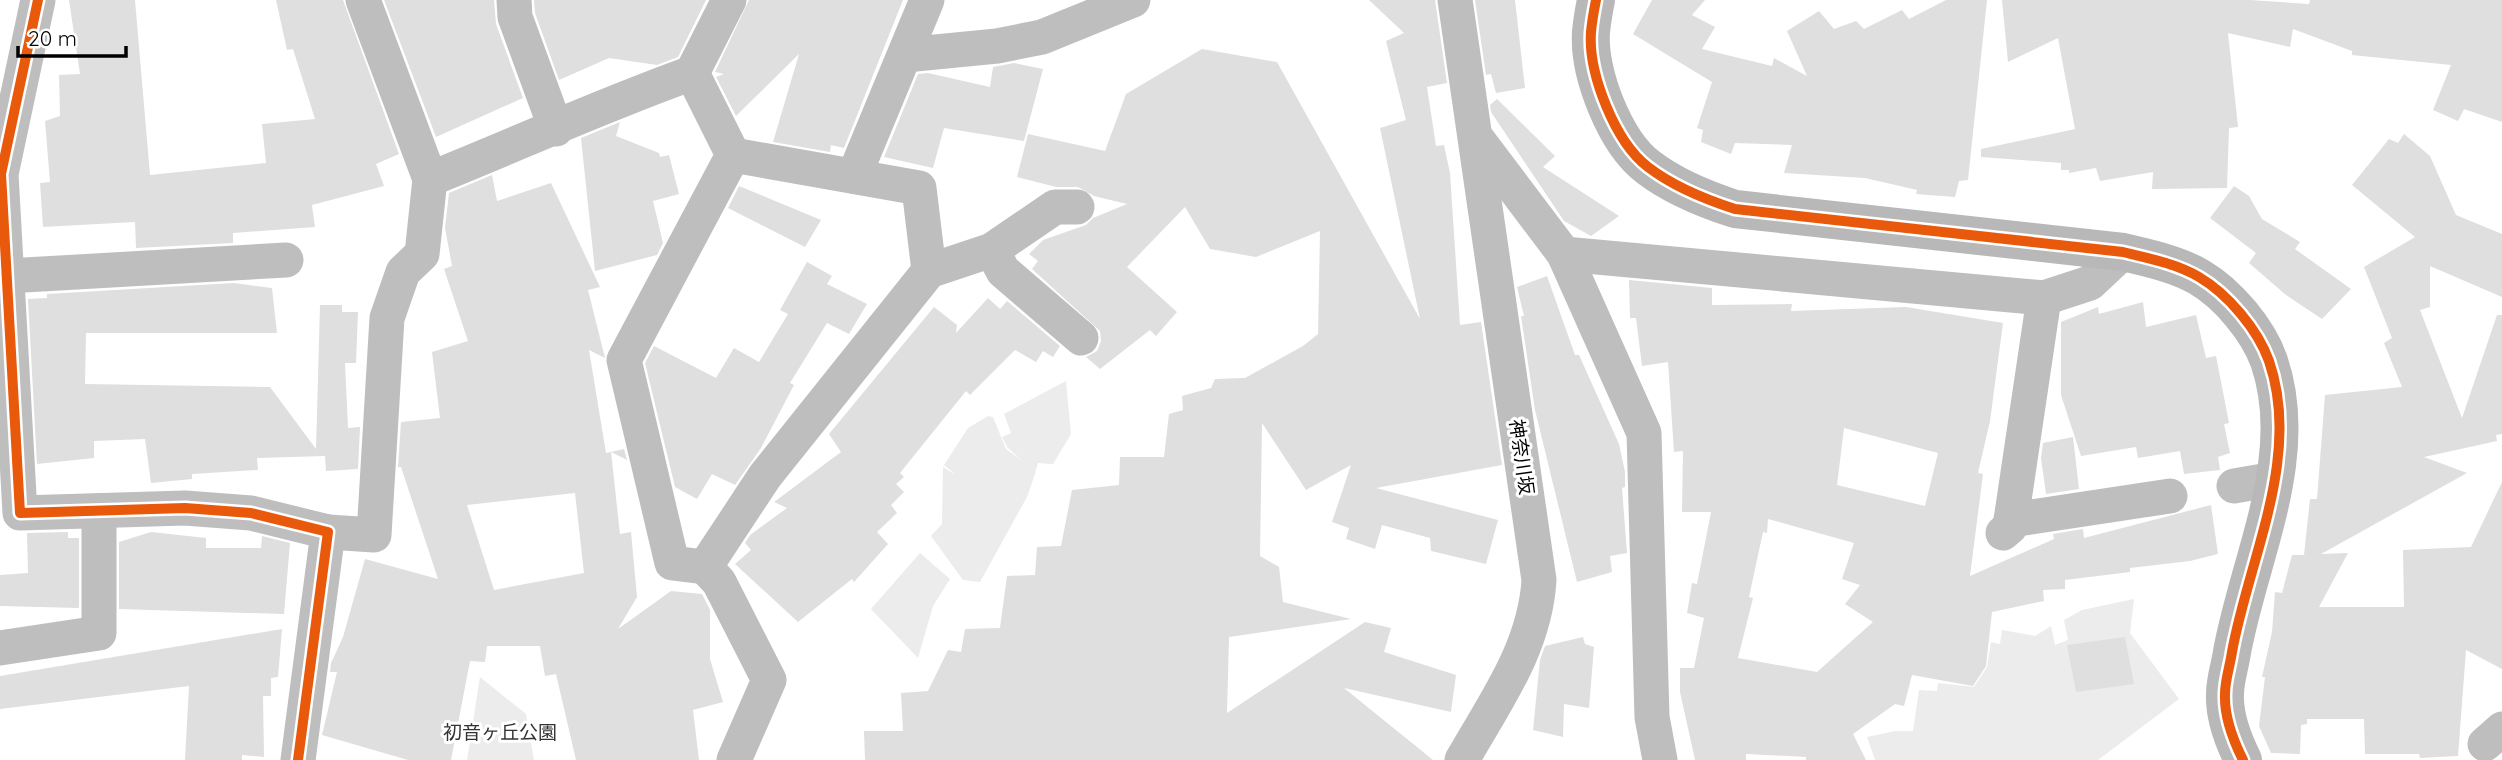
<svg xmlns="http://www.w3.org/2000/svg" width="2502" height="760" font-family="Quicksand,'Noto Sans JP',sans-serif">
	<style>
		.green { fill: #ececec }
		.building { fill: #dfdfdf; fill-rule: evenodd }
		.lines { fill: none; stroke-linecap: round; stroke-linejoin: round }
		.street { stroke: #bebebe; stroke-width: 35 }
		.secondary { stroke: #b8b8b8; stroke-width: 38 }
		.cycleway-casing { stroke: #fff; stroke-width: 15 }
		.cycleway { stroke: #e8590c; stroke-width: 10 }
		.labels { text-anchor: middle; stroke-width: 6; stroke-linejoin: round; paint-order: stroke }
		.street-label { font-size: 19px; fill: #000; stroke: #fff }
		.park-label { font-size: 19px; fill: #333; stroke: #fff }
	</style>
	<rect width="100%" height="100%" fill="#fff"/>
	<!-- green -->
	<g class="green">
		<path d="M1066 381 1071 434 1053 464 1038 463 1036 470 1031 469 1007 447 1002 437 1011 433 1004 414Z"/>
		<path d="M988 416 993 417 1006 449 1036 471 1027 497 980 582 963 580 931 536 942 524 943 467 956 475 944 465 968 428Z"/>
		<path d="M920 553 950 579 933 606 918 658 871 609Z"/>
		<path d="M2134 599 2130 633 2179 699 2098 760H1875L1867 737 1895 731H1913L1919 690 1937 691 1938 683 1974 687 1987 667 1991 642 2000 644 2002 630 2035 636 2051 626 2055 645 2068 640 2064 620 2082 610Z"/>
		<path d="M480 677 526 714 534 760H467Z"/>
	</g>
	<!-- building -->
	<g class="building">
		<path d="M69 0H135L150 175 266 163 262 124 315 119 293 49 287 50 276 0H343L399 154 376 164 384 186 312 205 315 227 233 233V243L136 248 135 222 43 227 40 183 50 182 45 121 60 116 59 75 80 74Z"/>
		<path d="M384 0H494L496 24 523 98 436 137Z"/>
		<path d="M534 0H706L678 57 657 65 609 58 559 80 535 13Z"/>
		<path d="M749 0H903L844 148 831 145 830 152 773 142 799 54 736 116 716 77 724 74 715 72Z"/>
		<path d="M1369 0H1435L1447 83 1427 87 1436 146 1444 145 1450 173 1460 325 1481 322 1502 465 1376 488 1498 520 1486 564 1431 551 1430 538 1382 525 1375 549 1346 539 1349 528 1332 522 1351 465 1306 490 1262 423 1260 556 1279 567 1283 602 1351 619 1229 637 1227 713 1365 622 1391 628 1384 652 1456 675 1451 712 1344 688 1433 760H865L864 731H903L901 693 928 691 948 650 961 652 965 629 1000 628 1007 576 1035 575 1037 547 1061 546 1072 490 1119 485 1120 457H1164L1169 414 1183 410 1182 396 1211 388 1215 379 1245 378 1303 346 1318 334 1320 231 1256 257 1210 249 1185 207 1127 267 1177 312 1156 336 1150 330 1100 369 1086 357 1097 351 1101 341 1100 331 1032 269 1038 261 1029 254 1043 240 1086 225 1093 218 1127 204 1094 196 1078 187H1056L1017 177 1028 134 1105 151 1126 94 1202 49 1277 62 1420 319 1380 128 1406 120 1386 41 1404 33Z"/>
		<path d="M1475 0H1515L1525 88 1496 93 1491 74 1486 75Z"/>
		<path d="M1652 0H1705L1692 15 1715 27 1702 49 1772 66 1774 58 1807 76 1787 31 1819 11 1834 29 1856 21 1864 29 1902 10 1909 19 1946 0H1987L1968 180 1959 181 1955 197 1916 194 1917 190 1865 178 1784 173 1792 145 1735 143 1731 154 1701 142 1703 130 1697 128 1712 82 1633 34Z"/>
		<path d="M2002 0H2250L2309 4 2310 0H2502V122L2464 109 2458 121 2433 110 2451 65 2352 55V51L2293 29 2290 47 2228 33 2238 127 2229 128 2227 188 2152 189 2153 172 2100 181 2096 168 2069 173V170H2061V163L1981 157V149L2075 129 2058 38 2008 62Z"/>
		<path d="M1014 63 1043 69 1024 141 944 128 933 168 884 157 918 74 928 73 990 87 993 67Z"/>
		<path d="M1497 99 1555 156 1543 167 1619 216 1591 236 1564 221 1491 112 1490 105Z"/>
		<path d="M620 122 616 136 659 153 660 157 669 155 679 194 653 201 663 243 657 255 595 271 581 138Z"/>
		<path d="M2404 134 2430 156 2456 215 2502 234V297L2430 266V307L2420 310 2462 418 2497 315H2502V434L2496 435 2497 441 2424 457 2467 473 2321 554 2348 553 2319 607H2404L2403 550 2471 547 2502 482V669L2466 650 2458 756 2420 758 2419 754H2365L2364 719H2307V724L2301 725 2300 754 2271 753 2259 726 2265 677H2262L2272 632 2275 592 2282 593 2292 555H2304L2310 499H2317L2325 395 2402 387 2384 343 2392 338 2364 267 2415 237 2352 185 2389 139 2398 143Z"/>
		<path d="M492 175 497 201 551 183 600 287 588 290 605 358 589 350 606 453 624 449 627 460 611 452 620 534 631 532 637 597 618 629 671 591 702 594 710 610V659L723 702 693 710 699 760H576L556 674 545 676 540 646H487L485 662 470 661 451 760H408L322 735 337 672H330L331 663 343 637 365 559 438 579 401 467H398L401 422 440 418 432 352 468 341 444 269 452 266 445 228 449 193ZM575 493 584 573 494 590 467 505Z"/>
		<path d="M739 186 821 220 805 247 728 208Z"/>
		<path d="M2234 186 2249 196 2262 219 2300 242 2295 249 2351 289 2322 319 2286 295 2249 263 2256 253 2210 218Z"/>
		<path d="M807 262 832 276 827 284 867 304 849 334 827 323 790 383 794 385 761 448 735 485 712 474 697 499 675 487 645 363 654 346 716 378 734 348 759 362 788 314 780 310Z"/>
		<path d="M1547 276 1575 355H1579L1619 444 1625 472V487L1622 488 1627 553 1610 556 1612 572 1577 582 1535 410 1521 316H1524L1517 287Z"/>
		<path d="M1629 280 1712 288V305L1792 304 1791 311 1906 307 2003 323 1990 421 1978 473 1983 474 1970 576 2054 539 2053 534 2083 529 2084 538 2211 505 2218 554 2190 561 2130 568V572L2065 580V589L2043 590 2044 601 1992 612 1986 666 1973 686 1912 675 1904 706 1895 704 1853 734 1866 760H1806V757L1746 754V760H1695L1680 692V668H1694L1704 618 1687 613 1692 583 1697 584 1711 512H1682L1683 451 1674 452 1668 362 1642 366 1636 318H1630ZM1844 428 1938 453 1925 506 1837 485ZM1768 519 1854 543 1842 579 1860 585 1845 604 1873 622 1817 672 1738 658 1753 598 1749 597 1763 532 1767 533Z"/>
		<path d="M234 283 272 288 277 333H86L85 384 270 387 316 449 320 305H342V312H358L356 363H345L348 428 360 427 358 469 326 471 325 456 257 458 258 470 192 474V479L151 483 145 439 94 441V458L37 464 28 299 47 298V294Z"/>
		<path d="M988 298 1000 309 1007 301 1060 346 1053 357 1043 351 1036 362 1015 350 970 395 966 391 900 473 904 477 896 484 904 492 891 505 897 513 877 532 888 544 854 582 852 579 798 622 735 564 751 550 745 543 750 535 787 508 774 502 841 452 829 434 934 307 957 325 956 333Z"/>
		<path d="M2143 302 2146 327 2196 315 2206 358 2216 356 2229 423 2224 424 2230 453 2218 457 2220 470 2184 474 2180 451 2138 458 2136 447 2081 456 2061 395V322L2098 307 2099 314Z"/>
		<path d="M2073 437 2079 489 2046 494 2041 458 2043 443Z"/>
		<path d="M68 532V538H79V608L0 606V575L28 573 27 533Z"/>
		<path d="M151 532 206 538V548H261L262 536 290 543 284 614 119 609V542Z"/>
		<path d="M282 629 278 677 271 678V696H263L264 757 242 755V760H185L189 686 0 709V676Z"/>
		<path d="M1583 637 1585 644 1594 647 1589 708 1564 704 1563 737 1533 730 1540 660 1545 646Z"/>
		<path d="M2125 637 2134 684 2076 692 2067 645Z"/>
	</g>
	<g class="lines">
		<!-- street -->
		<g class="street">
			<path d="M38 0 1 174 20 513 185 508 251 513 328 532 298 760"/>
			<path d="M514 0 515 17 556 129"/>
			<path d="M1455 0 1539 580C1535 648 1495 702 1462 760"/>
			<path d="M905 55 997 46 1042 37 1133 0"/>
			<path d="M692 73 729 0"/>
			<path d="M1478 140 1564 254 1644 433 1652 717 1660 760"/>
			<path d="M733 155 919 188 929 271 765 476 705 567 719 582 769 680 734 760"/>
			<path d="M854 176 927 0"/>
			<path d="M430 179C517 144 603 105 692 73L733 155 624 360 672 563 705 567"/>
			<path d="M992 250 1003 271 1081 338"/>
			<path d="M1564 254 2044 298 2090 283 2123 252"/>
			<path d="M929 271 992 250 1055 207H1077"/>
			<path d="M7 276 286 260"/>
			<path d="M2234 486 2275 479"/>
			<path d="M2011 520 2170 496"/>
			<path d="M328 532 374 535 387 318 403 272 422 254 430 179 363 0"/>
			<path d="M2003 533 2010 527 2044 298"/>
			<path d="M0 648 99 633V511"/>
			<path d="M2485 744 2502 729"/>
		</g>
		<!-- secondary -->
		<path class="secondary" d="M1596 0C1594 10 1592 21 1591 32 1588 73 1615 142 1648 167 1674 187 1704 199 1735 209L2123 252C2148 258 2177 264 2199 277 2228 294 2258 330 2269 361 2302 457 2249 558 2232 652 2230 666 2225 680 2225 694 2224 717 2233 740 2243 760"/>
		<defs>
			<g id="cycleway">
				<path d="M38 0 1 174 20 513 185 508 251 513 328 532 298 760"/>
				<path d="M1596 0C1594 10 1592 21 1591 32 1588 73 1615 142 1648 167 1674 187 1704 199 1735 209L2123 252C2148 258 2177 264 2199 277 2228 294 2258 330 2269 361 2302 457 2249 558 2232 652 2230 666 2225 680 2225 694 2224 717 2233 740 2243 760"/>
			</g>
		</defs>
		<!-- cycleway casing -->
		<use href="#cycleway" class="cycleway-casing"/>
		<!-- cycleway -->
		<use href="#cycleway" class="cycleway"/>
	</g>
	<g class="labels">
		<!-- street labels -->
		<g class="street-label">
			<text transform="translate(1522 457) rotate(82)" y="7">神奈川坂</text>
		</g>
		<!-- park labels -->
		<g class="park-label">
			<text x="500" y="739">初音ヶ丘公園</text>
		</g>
	</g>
	<!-- scale -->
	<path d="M18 46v10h108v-10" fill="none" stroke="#000000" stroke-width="3.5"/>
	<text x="28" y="46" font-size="21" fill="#000000" stroke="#ffffff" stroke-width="5" paint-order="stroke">20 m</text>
</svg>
